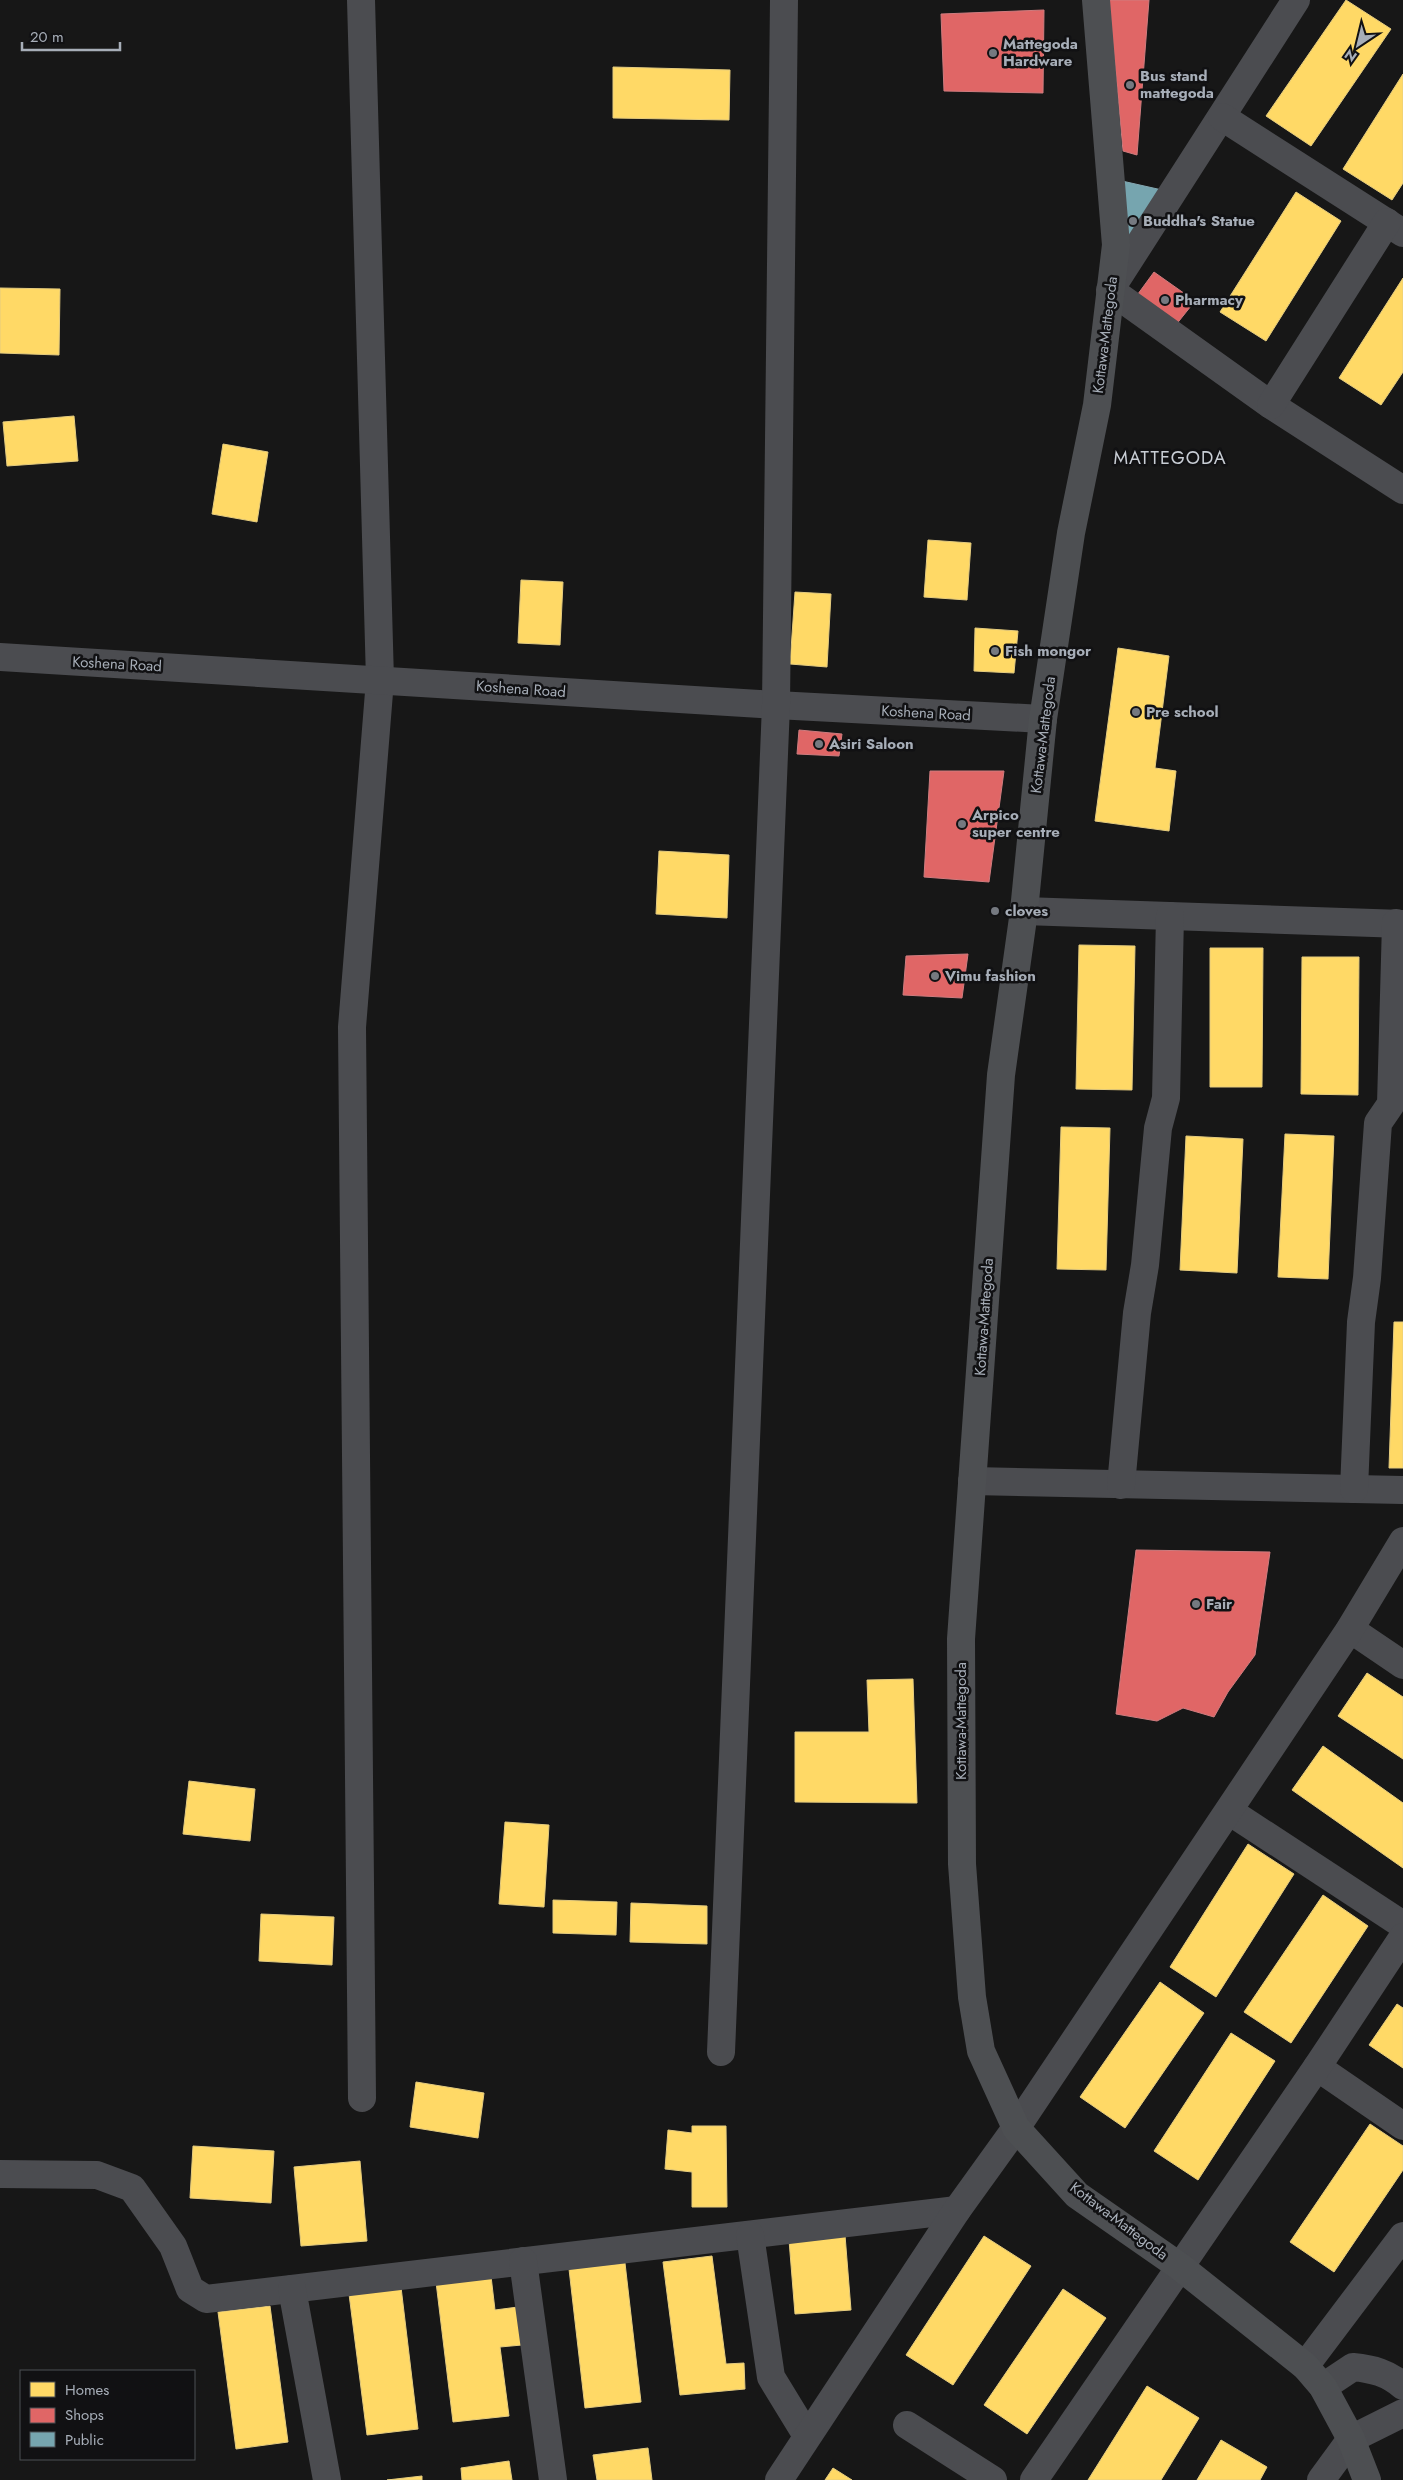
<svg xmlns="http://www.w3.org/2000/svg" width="1403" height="2480" font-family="Jost,sans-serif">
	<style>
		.homes { fill: #ffd966; stroke: #e5cc7f }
		.shops { fill: #e06666; stroke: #cf7c7f }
		.public { fill: #76a5af; stroke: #85a8b2 }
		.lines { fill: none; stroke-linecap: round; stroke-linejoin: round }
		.minor { stroke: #4b4c50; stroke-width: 28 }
		.major { stroke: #4d4f52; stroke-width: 28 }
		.poi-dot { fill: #757980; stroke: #111113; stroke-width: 2 }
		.labels { text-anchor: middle; stroke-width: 5; stroke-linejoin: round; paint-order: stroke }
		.poi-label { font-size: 15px; font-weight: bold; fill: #a7aeb8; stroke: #111113; text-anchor: start }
		.street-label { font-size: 15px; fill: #a7aeb8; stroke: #111113 }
		.quarter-label { font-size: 18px; letter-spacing: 1px; fill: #c8cdd4; stroke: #111113 }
	</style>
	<rect width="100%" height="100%" fill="#171717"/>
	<!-- homes -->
	<g class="homes">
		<path d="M1346 0 1391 29 1311 146 1266 116Z"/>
		<path d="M613 67 730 70 729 120 613 118Z"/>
		<path d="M1403 74V183L1392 200 1343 169Z"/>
		<path d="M1296 192 1341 221 1266 341 1220 312Z"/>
		<path d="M1403 278V372L1381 405 1339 378Z"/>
		<path d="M0 288 60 289 59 355 0 353Z"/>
		<path d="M74 416 78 461 7 466 3 422Z"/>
		<path d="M223 444 268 452 257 522 212 514Z"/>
		<path d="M928 540 971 543 967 600 924 597Z"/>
		<path d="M521 580 563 582 560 645 518 643Z"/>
		<path d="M795 592 831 594 827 667 790 664Z"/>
		<path d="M975 628 1018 631 1014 673 974 671Z"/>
		<path d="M1118 648 1169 656 1155 768 1176 771 1169 831 1095 821Z"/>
		<path d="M659 851 729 855 727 918 656 914Z"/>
		<path d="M1079 945 1135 946 1132 1090 1076 1089Z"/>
		<path d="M1210 948H1263L1262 1087H1210Z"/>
		<path d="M1302 957H1359L1358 1095 1301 1094Z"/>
		<path d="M1061 1127 1110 1128 1106 1270 1057 1269Z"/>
		<path d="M1285 1134 1334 1136 1328 1279 1278 1277Z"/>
		<path d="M1186 1136 1243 1139 1237 1273 1180 1270Z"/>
		<path d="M1394 1322H1403V1468H1389Z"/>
		<path d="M1367 1673 1403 1697V1759L1338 1716Z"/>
		<path d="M913 1679 917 1803 795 1802V1732H869L867 1680Z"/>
		<path d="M1323 1746 1403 1803V1868L1292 1790Z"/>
		<path d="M189 1781 255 1789 250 1841 183 1834Z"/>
		<path d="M505 1822 549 1825 544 1907 499 1904Z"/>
		<path d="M1248 1844 1294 1874 1216 1997 1170 1967Z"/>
		<path d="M1323 1895 1368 1926 1291 2043 1244 2012Z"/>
		<path d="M553 1900 617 1902 616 1935 553 1933Z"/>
		<path d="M631 1903 707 1906V1944L630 1942Z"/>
		<path d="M261 1914 334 1917 332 1965 259 1961Z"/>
		<path d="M1160 1982 1204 2013 1125 2128 1080 2097Z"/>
		<path d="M1397 2004 1403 2008V2068L1369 2045Z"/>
		<path d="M1231 2033 1275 2061 1198 2180 1154 2151Z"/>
		<path d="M416 2082 484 2093 478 2138 410 2127Z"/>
		<path d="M1370 2124 1403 2146V2170L1334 2272 1290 2242Z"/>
		<path d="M692 2126H726L727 2207H692V2172L665 2169 668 2130 692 2133Z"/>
		<path d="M193 2146 274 2151 271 2203 190 2198Z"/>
		<path d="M360 2161 367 2241 301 2246 294 2167Z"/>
		<path d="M845 2235 851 2310 795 2314 789 2240Z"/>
		<path d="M984 2236 1031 2266 953 2385 906 2355Z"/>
		<path d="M712 2256 726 2364 744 2363 745 2389 680 2395 663 2262Z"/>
		<path d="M625 2263 641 2402 585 2408 569 2269Z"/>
		<path d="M491 2276 495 2310 518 2307 522 2345 500 2347 509 2416 453 2422 436 2282Z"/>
		<path d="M401 2287 418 2429 367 2435 349 2294Z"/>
		<path d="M1063 2289 1106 2318 1027 2434 984 2405Z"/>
		<path d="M270 2306 288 2442 236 2449 218 2312Z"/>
		<path d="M1147 2386 1199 2418 1161 2480H1088Z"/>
		<path d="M1221 2440 1267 2467 1260 2480H1197Z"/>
		<path d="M648 2448 652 2480H597L593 2455Z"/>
		<path d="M509 2461 512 2480H462L461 2468Z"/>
		<path d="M833 2468 852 2480H825Z"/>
		<path d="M422 2476V2480H387Z"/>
	</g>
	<!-- shops -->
	<g class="shops">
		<path d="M1109 0H1149L1137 155 1123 151Z"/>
		<path d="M1044 10 1043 93 944 91 941 14Z"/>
		<path d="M1154 272 1195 301 1175 326 1135 298Z"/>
		<path d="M799 730 842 734 839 756 797 754Z"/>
		<path d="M930 771H1004L989 882 924 877Z"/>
		<path d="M968 954 962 998 903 995 906 956Z"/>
		<path d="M1136 1550 1270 1552 1255 1655 1228 1692 1214 1717 1183 1708 1157 1721 1116 1714Z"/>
	</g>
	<!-- public -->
	<path class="public" d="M1122 181 1162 190 1124 252Z"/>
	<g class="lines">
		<!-- minor -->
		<g class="minor">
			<path d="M361 0 380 680 352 1027 362 2098"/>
			<path d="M1296 0 1110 290 1271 405 1403 490"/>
			<path d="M1222 117 1403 233"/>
			<path d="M1271 405 1387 222"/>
			<path d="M0 657 776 705 1043 719"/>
			<path d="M1024 911 1403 924"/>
			<path d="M972 1481 1403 1490"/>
			<path d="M1121 1485 1137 1313 1145 1265 1158 1128 1166 1098 1170 916"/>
			<path d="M1354 1489 1361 1322 1367 1278 1378 1123 1391 1104 1396 923"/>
			<path d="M1350 1629 1403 1665"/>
			<path d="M1229 1811 1403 1925"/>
			<path d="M721 2052 776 705 784 0"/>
			<path d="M1317 2067 1403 2126"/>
			<path d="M0 2174 97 2175 132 2188 173 2246 190 2289 206 2299 957 2210"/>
			<path d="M750 2235 771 2377 807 2436"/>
			<path d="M523 2261 553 2480"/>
			<path d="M292 2289 327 2480"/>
			<path d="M1305 2366 1403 2236"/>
			<path d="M1323 2387 1353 2367C1373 2369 1388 2373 1403 2386"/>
			<path d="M907 2425 993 2480"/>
			<path d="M779 2480 957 2210 1016 2128 1350 1629 1403 1541"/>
			<path d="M1034 2480 1317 2067 1403 1937"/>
			<path d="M1321 2480 1351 2439 1403 2413"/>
		</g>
		<!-- major -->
		<path class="major" d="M1096 0 1116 245 1097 405 1071 533 1043 719 1024 911 1001 1075 961 1639 962 1864 972 1997 981 2051 1016 2128 1077 2195 1179 2266 1305 2366 1323 2387 1351 2439 1367 2480"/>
	</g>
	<!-- markers -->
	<g class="poi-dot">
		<circle cx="993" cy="53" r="5"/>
		<circle cx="1130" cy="85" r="5"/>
		<circle cx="1133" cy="221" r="5"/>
		<circle cx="1165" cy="300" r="5"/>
		<circle cx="995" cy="651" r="5"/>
		<circle cx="1136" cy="712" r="5"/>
		<circle cx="819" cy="744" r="5"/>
		<circle cx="962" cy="824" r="5"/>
		<circle cx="995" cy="911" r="5"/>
		<circle cx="935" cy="976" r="5"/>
		<circle cx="1196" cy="1604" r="5"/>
	</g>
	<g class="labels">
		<!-- poi labels -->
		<g class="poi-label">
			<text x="1003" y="49">Mattegoda<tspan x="1003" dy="17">Hardware</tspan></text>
			<text x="1140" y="81">Bus stand<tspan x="1140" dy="17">mattegoda</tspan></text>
			<text x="1143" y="226">Buddha's Statue</text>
			<text x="1175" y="305">Pharmacy</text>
			<text x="1005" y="656">Fish mongor</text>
			<text x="1146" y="717">Pre school</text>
			<text x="829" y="749">Asiri Saloon</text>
			<text x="972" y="820">Arpico<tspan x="972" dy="17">super centre</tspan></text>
			<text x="1005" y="916">cloves</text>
			<text x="945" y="981">Vimu fashion</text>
			<text x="1206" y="1609">Fair</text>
		</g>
		<!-- street labels -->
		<g class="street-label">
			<text transform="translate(1105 335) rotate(-83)" y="5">Kottawa-Mattegoda</text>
			<text transform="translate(117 664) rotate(3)" y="5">Koshena Road</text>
			<text transform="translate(521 689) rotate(4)" y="5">Koshena Road</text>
			<text transform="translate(926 713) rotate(3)" y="5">Koshena Road</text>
			<text transform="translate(1043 735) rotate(-83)" y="5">Kottawa-Mattegoda</text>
			<text transform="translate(984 1317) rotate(-86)" y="5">Kottawa-Mattegoda</text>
			<text transform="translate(961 1721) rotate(-90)" y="5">Kottawa-Mattegoda</text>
			<text transform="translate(1119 2221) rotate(37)" y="5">Kottawa-Mattegoda</text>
		</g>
		<!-- quarter labels -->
		<g class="quarter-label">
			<text x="1170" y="464">MATTEGODA</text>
		</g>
	</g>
	<!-- legend -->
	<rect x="20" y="2370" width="175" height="90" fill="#111113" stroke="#4d5055"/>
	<rect x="30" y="2382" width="25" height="15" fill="#ffd966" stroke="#4d5055"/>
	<text x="65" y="2395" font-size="15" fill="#a7aeb8">Homes</text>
	<rect x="30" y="2408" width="25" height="15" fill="#e06666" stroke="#4d5055"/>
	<text x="65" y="2420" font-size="15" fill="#a7aeb8">Shops</text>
	<rect x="30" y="2432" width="25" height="15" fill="#76a5af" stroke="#4d5055"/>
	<text x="65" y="2445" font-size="15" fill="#a7aeb8">Public</text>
	<!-- north arrow -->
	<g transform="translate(1358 45) rotate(215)" stroke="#111113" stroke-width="4" paint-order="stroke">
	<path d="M0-4L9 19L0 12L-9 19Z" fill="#a7aeb8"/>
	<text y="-8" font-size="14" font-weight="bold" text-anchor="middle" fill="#a7aeb8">N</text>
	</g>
	<!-- scale -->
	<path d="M22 42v8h98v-8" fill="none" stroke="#a7aeb8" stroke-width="2.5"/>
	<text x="30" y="42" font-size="15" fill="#a7aeb8" stroke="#111113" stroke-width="4" paint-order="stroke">20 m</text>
</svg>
